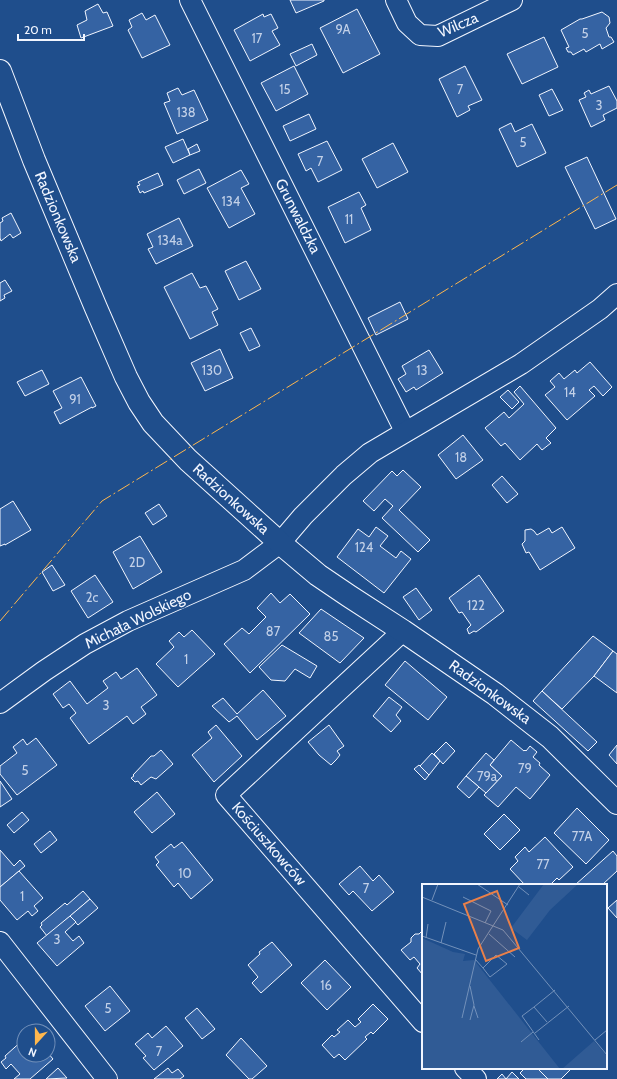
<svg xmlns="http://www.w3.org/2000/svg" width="617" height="1079" font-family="Cabin,sans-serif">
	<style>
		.building { fill: #3563a3; stroke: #f2f6ff }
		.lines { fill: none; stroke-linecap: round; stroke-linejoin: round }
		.minor-casing { stroke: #f2f6ff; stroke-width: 22 }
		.tertiary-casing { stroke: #f2f6ff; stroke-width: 24 }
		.minor { stroke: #1f4e8c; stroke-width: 20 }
		.tertiary { stroke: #1f4e8c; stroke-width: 22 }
		.power { stroke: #ffb74d; stroke-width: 1; stroke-dasharray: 14 3 2 3; stroke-linecap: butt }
		.labels { text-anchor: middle; stroke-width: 3; stroke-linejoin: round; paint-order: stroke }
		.number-label { font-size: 13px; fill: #c3d1e8 }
		.street-label { font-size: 15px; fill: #f2f6ff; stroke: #1f4e8c }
		.inset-road { fill: none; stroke: #7391ba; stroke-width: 1 }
		.view { fill: #ea8049; fill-opacity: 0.15; stroke: #ea8049; stroke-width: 2 }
		.inset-edge { fill: none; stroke: #f2f6ff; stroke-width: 2 }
	</style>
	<rect width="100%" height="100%" fill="#1f4e8c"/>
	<!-- building -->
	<g class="building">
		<path d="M290 0H324V1L296 13Z"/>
		<path d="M98 4 103 13 107 12 113 26 81 38 77 25 87 20 85 11Z"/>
		<path d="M357 9 380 54 343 73 320 28Z"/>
		<path d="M602 12 609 17 610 23 606 28 609 37H611L614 42 602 49 600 44 598 45 586 52 584 49 573 55 571 52H568L566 48 569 47 561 30 580 19H582Z"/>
		<path d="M142 13 146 20 155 15 170 45 142 58 128 30 132 27 129 20Z"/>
		<path d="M263 14 264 17 271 14 278 28 272 31 280 45 250 61 234 30Z"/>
		<path d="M544 37 558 67 522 84 507 54Z"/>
		<path d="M312 44 317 55 296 66 290 54Z"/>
		<path d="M294 66 308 94 276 111 261 83Z"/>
		<path d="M465 66 482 100 468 106 470 110 457 117 439 79Z"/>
		<path d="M609 86 617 101V108L603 115 605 120 591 127 579 100 586 97 584 93 589 90 591 94Z"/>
		<path d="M178 88 182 95 194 90 208 120 177 134 164 103 170 101 167 93Z"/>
		<path d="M552 89 563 110 549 116 539 95Z"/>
		<path d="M309 114 316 129 290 141 283 126Z"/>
		<path d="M511 123 515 132 532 124 546 153 517 167 499 129Z"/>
		<path d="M183 139 190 155 173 163 165 147Z"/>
		<path d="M327 141 342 170 318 182 311 168 306 171 298 154Z"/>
		<path d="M393 143 408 172 377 188 362 159Z"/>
		<path d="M197 144 200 151 190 155 188 149Z"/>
		<path d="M587 157 616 219 595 229 565 167Z"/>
		<path d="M199 169 206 183 184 194 177 180Z"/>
		<path d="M241 170 249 184 241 188 255 214 229 228 207 188Z"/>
		<path d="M158 173 163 185 144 193 143 191 140 193 137 186 140 185 138 182Z"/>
		<path d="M359 192 366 205 361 208 371 230 345 243 328 207Z"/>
		<path d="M11 213 21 233 13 238 10 234 1 241 0 238V223L3 221 2 218Z"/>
		<path d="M179 218 193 246 156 264 148 249 153 247 147 234Z"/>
		<path d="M246 261 261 289 239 300 225 271Z"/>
		<path d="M192 273 200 288 206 286 218 309 212 312 218 325 190 339 164 287Z"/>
		<path d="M5 280 12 291 4 295 5 298 0 301V283Z"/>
		<path d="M400 302 408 319 376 335 368 318Z"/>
		<path d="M251 328 260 346 249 351 240 333Z"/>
		<path d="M220 349 233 378 205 391 191 363Z"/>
		<path d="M429 350 443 373 416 390 414 387 406 392 398 379 406 374 402 366Z"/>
		<path d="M590 362 612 387 603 396 594 386 589 390 595 396 567 420 545 395 555 387 550 381 559 373 564 379 575 370 577 373Z"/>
		<path d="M42 370 49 384 25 396 17 382Z"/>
		<path d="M81 377 96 406 92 408V407L60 424 54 412 62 408 53 391Z"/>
		<path d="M520 386 556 428 546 438 551 443 542 450 537 444 520 460 505 443 501 446 485 428 504 412 509 418 524 404 514 392Z"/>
		<path d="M508 390 519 402 512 409 500 397Z"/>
		<path d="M463 435 483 460 456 479 438 455Z"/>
		<path d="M403 470 421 487 399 510 430 540 418 552 382 518 393 506 385 499 374 511 363 501 392 471 397 476Z"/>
		<path d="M502 476 518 494 507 503 492 485Z"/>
		<path d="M13 501 31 530 5 545V544L0 546V509Z"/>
		<path d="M159 504 167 516 153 525 145 513Z"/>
		<path d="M376 527 388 536 380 546 396 558 401 551 411 559 384 593 337 557 358 529 369 537Z"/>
		<path d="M562 527 575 548 540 570 529 552 526 553 522 544 525 541V530L531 529 534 531 537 535 549 528 552 533Z"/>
		<path d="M140 536 162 572 133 589 113 552Z"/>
		<path d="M52 565 65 585 53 591 42 572Z"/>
		<path d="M95 575 113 602 88 618 71 591Z"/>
		<path d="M479 575 504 611 476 632 474 631 469 634 467 629 471 625 462 612 459 613 449 598Z"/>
		<path d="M416 588 432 610 419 620 403 597Z"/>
		<path d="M271 593 280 603 290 594 310 614 250 673 224 644 242 628 249 634 266 617 257 608Z"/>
		<path d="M321 609 364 638 340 663 299 633Z"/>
		<path d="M192 630 215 654 178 687 156 664 174 647 169 641 179 632 184 637Z"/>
		<path d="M593 636 613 651 594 676 562 709 542 691Z"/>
		<path d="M282 645 317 666 310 678 295 669 285 681 271 680 259 667Z"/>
		<path d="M613 651 617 654V693L594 676Z"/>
		<path d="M405 661 447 697 428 720 385 685Z"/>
		<path d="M137 668 157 695 141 707 146 714 133 724 127 716 89 744 70 718 76 713 69 704 63 708 53 694 70 681 87 704 108 688 103 681 116 672 121 679Z"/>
		<path d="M263 690 286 716 257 740 237 716 229 722 212 706 223 698 237 714Z"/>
		<path d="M542 691 597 742 588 751 533 701Z"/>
		<path d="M389 697 402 707 396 715 401 721 391 732 373 716Z"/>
		<path d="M216 725 242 756 214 782 192 755 212 738 208 732Z"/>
		<path d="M329 725 344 746 337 751 340 755 336 760 331 765 319 755 308 742Z"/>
		<path d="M36 738 57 765 17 795 0 774V766L17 753 13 747 23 739 27 745Z"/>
		<path d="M511 740 524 751 525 750 526 751 530 746 537 752 533 757 540 763 539 765 550 775 530 799 516 787 498 807 484 795 502 776 490 765Z"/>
		<path d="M446 742 455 751 443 764 434 754Z"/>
		<path d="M617 745V764L609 755Z"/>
		<path d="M161 750 173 764 156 779 151 777 141 785 138 781 135 782 131 778 134 776 133 775 151 756H154Z"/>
		<path d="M432 753 440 761 429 775 420 766Z"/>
		<path d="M486 753 494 760 490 765 502 776 486 793 466 776Z"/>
		<path d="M419 765 429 775 425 780 414 769Z"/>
		<path d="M466 776 479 787 469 798 457 787Z"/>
		<path d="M0 781 12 799 0 807Z"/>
		<path d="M157 792 175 814 152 833 134 812Z"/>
		<path d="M577 808 609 840 586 864 554 833Z"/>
		<path d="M22 812 29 820 14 833 7 825Z"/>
		<path d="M504 814 520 830 500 850 484 834Z"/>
		<path d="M50 831 57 840 41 853 34 844Z"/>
		<path d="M545 837 573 867 559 880 557 878 550 885H530L529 884 525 885 510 869 518 861 515 857 525 847 529 852Z"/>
		<path d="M182 842 213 880 191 899 178 883 174 887 156 865 159 862 155 857 171 844 174 848Z"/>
		<path d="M0 850 14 866 20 860 25 866 0 887Z"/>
		<path d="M613 851 617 856V871L602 885H575Z"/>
		<path d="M360 866 373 881 379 875 394 892 372 911 353 891 349 895 339 884Z"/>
		<path d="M19 871 43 898 34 906 38 911 32 916 28 911 17 920 0 900V887Z"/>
		<path d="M83 891 90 899 47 936 40 927 42 925 41 923 65 903 67 905Z"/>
		<path d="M90 899 98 908 78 925 70 916Z"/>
		<path d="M617 900V918L608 908Z"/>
		<path d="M70 916 76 922 65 932 73 941 79 936 84 943 57 966 37 943Z"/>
		<path d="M423 930V975L417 968 420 964 414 957 410 960 401 950 411 942V938L415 934H419Z"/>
		<path d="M272 942 292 965 261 993 252 983 258 977 248 965 260 954 259 952Z"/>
		<path d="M325 960 351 987 327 1010 301 983Z"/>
		<path d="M110 986 130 1011 105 1031 85 1006Z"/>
		<path d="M373 1004 388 1019 373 1034 371 1032 365 1037 367 1039 345 1060 339 1054 334 1058 322 1045 332 1035 334 1037 340 1032 337 1030 348 1020 355 1027 361 1022 358 1019Z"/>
		<path d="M197 1008 215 1029 202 1039 185 1018Z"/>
		<path d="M166 1026 183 1046 154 1070 143 1058 146 1056 135 1044 148 1033 152 1038Z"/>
		<path d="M241 1038 267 1066 252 1079H249L226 1055Z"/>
		<path d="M24 1039V1055H48V1053L53 1059 30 1079H14L20 1074 11 1064 6 1069 1 1062 6 1058 5 1056Z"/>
		<path d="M58 1068 67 1078 46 1079Z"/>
		<path d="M168 1068 172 1073 178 1069 184 1076 180 1079H154Z"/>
		<path d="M525 1068H537L548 1079H526L520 1073Z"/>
		<path d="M537 1068H572L561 1079H548Z"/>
		<path d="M512 1072 519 1079H497L502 1074 506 1079Z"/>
	</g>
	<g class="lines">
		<defs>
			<g id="minor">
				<path d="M190 0 405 431"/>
				<path d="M396 0 407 23 420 35 438 36 512 0"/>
				<path d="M403 631 226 795 423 1022"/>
				<path d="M0 703 44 671 85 644 128 621 244 570 280 543 303 516 344 475 370 453 521 364 600 309 617 294"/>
				<path d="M0 942 107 1079"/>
				<path d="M465 1068 476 1079"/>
			</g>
			<path id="tertiary" d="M0 71 34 160 96 308 126 377 139 402 153 423 188 460 280 543 318 575 349 596 403 631 495 694 550 737 617 803"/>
		</defs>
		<!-- minor casing -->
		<use href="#minor" class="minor-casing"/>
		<!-- tertiary casing -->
		<use href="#tertiary" class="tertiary-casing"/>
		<!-- minor -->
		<use href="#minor" class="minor"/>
		<!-- tertiary -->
		<use href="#tertiary" class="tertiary"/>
		<!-- power -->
		<path class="power" d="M0 621 102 501 617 185"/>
	</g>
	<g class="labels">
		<!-- number labels -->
		<g class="number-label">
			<text x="343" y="34">9A</text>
			<text x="585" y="38">5</text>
			<text x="257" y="43">17</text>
			<text x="285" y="94">15</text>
			<text x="460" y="94">7</text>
			<text x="599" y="110">3</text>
			<text x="186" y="117">138</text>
			<text x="523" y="147">5</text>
			<text x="320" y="166">7</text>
			<text x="231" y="206">134</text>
			<text x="349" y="224">11</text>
			<text x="170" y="245">134a</text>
			<text x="212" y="375">130</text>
			<text x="422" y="375">13</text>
			<text x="570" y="397">14</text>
			<text x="75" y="404">91</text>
			<text x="461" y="462">18</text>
			<text x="364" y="552">124</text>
			<text x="137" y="567">2D</text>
			<text x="92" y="602">2c</text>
			<text x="476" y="610">122</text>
			<text x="273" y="636">87</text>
			<text x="331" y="641">85</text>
			<text x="186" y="664">1</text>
			<text x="106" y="710">3</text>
			<text x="525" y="773">79</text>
			<text x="25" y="775">5</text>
			<text x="487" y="781">79a</text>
			<text x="582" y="841">77A</text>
			<text x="543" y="869">77</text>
			<text x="185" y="878">10</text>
			<text x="366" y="893">7</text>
			<text x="22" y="901">1</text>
			<text x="57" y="944">3</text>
			<text x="326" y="990">16</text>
			<text x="108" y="1013">5</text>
			<text x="159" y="1056">7</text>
		</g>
		<!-- street labels -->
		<g class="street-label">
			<text transform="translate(458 25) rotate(-23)" y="5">Wilcza</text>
			<text transform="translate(298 216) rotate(63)" y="5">Grunwaldzka</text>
			<text transform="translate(58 217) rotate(67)" y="5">Radzionkowska</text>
			<text transform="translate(231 499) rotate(42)" y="5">Radzionkowska</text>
			<text transform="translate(138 619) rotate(-26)" y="5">Michała Wolskiego</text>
			<text transform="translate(490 692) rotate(36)" y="5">Radzionkowska</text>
			<text transform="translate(269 844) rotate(49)" y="5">Kościuszkowców</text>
		</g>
	</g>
	<!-- overview -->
	<g transform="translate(422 884)">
		<rect width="185" height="185" fill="#1f4e8c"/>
		<path d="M122 0 155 1 128 26 105 56 89 44ZM0 54 31 68 43 70 41 77 52 76 138 185H0ZM172 157 185 172V185H140Z" fill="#305b95"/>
		<path class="inset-road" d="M55 0 86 21M97 3 107 11M0 13 81 46 185 171M41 13 69 27 63 39M10 16 16 0M67 50 93 73M0 52 54 71M4 54 6 40M19 59 24 38M53 75 61 84 68 93 85 80 74 71 61 84M48 102 52 121 48 136M52 122 56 134M112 123 133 106M40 134 56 65 98 0M113 149 147 122M117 156 100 132 112 123 125 138M173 156 185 146M99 158 111 148"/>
		<path class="view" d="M75 7 97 64 64 77 42 20Z"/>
		<rect width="185" height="185" class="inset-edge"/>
	</g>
	<!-- north arrow -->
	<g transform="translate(36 1043) rotate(201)"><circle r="19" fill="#1f4e8c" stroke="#7391ba"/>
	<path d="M0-3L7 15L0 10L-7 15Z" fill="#ffb74d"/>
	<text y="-6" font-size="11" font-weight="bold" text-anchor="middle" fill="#f2f6ff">N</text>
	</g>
	<!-- scale -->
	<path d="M18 34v6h66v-6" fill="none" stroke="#f2f6ff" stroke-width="2"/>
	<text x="24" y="34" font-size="12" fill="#f2f6ff" stroke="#1f4e8c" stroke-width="3" paint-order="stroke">20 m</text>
</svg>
